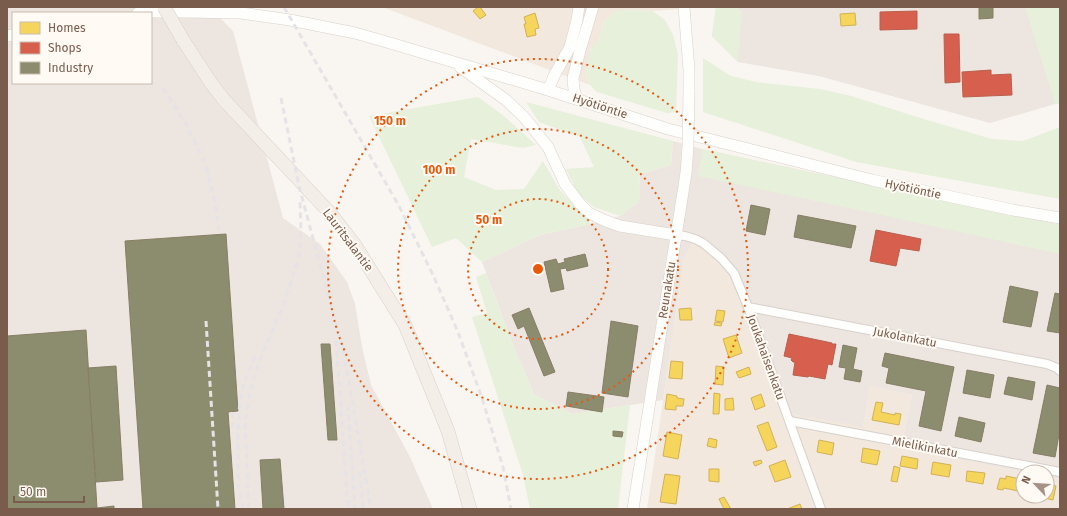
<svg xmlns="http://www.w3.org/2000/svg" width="1067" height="516" font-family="'Fira Sans',sans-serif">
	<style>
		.residential { fill: #f2e8de }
		.industrial { fill: #ede5e0; fill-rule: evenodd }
		.green { fill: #e7f0db }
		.homes { fill: #f6d55c; stroke: #d1b158 }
		.shops { fill: #d6604d; stroke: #ba5f4d }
		.industry { fill: #8c8c6e; stroke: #877e64 }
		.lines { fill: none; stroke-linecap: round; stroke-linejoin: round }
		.street-casing { stroke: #d7d1cb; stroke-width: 10 }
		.secondary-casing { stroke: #d9d2cb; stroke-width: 12 }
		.primary-casing { stroke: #dad1cc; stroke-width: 14 }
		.street { stroke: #fefefd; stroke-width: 8 }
		.secondary { stroke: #fefefd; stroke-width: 11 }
		.primary { stroke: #f3eee8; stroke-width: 13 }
		.rail { stroke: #e6e3e7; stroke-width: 3; stroke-dasharray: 6 4; stroke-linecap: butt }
		.secondary-bridge-casing { stroke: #d9d2cb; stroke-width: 12; stroke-linecap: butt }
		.primary-bridge-casing { stroke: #dad1cc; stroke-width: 14; stroke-linecap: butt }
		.secondary-bridge { stroke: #fefefd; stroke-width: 11 }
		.primary-bridge { stroke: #f3eee8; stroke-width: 13 }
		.ring { fill: none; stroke: #e8590c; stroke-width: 2; stroke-dasharray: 2 4 }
		.labels { text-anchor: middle; stroke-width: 4; stroke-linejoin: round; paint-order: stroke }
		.street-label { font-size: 12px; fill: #7a5c4d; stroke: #fffaf3 }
		.centre { fill: #e8590c; stroke: #fffaf3; stroke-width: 2 }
		.ring-label { font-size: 12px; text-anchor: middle; font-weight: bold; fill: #e8590c; stroke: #fffaf3; stroke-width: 4; stroke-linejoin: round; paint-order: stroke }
	</style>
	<rect width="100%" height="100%" fill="#f9f5f0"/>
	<!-- residential -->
	<g class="residential">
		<path d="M382 7H705L653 11 618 10 603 22 599 41 586 74 590 85Z"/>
		<path d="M692 241 719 263 731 277 745 311 863 427 870 386 912 395 901 448 1023 472V496H1047V477L1060 479V509H647L684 259Z"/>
	</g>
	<!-- industrial -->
	<g class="industrial">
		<path d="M7 7H209L233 31 283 218 320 244 347 282 355 304 362 347 371 385 410 457 433 509H7ZM13 13H151V83H13Z"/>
		<path d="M716 7H1060V104H1055L990 123 819 76 738 62 712 36Z"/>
		<path d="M673 141 702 149 1060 225V479L1047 477V472H1023L901 448 912 395 870 386 863 427 782 412 745 311 731 277 719 263 692 242 684 259 663 400 572 414 534 394 514 347 482 262 540 235 591 224 620 216 639 202 640 174 671 165Z"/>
	</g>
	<!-- green -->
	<g class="green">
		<path d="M716 7H736L742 11 738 62 712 36Z"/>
		<path d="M1025 7H1060V104H1055Z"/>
		<path d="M618 10 653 11 665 20 673 35 678 54 676 112 667 113 597 92 590 85 586 74 587 63 591 48 599 41 603 22Z"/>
		<path d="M703 58 731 76 756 82 820 89 851 96 927 120 992 139 1023 141 1060 127V199L856 162 703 112Z"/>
		<path d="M478 97 504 116 536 145 523 148 471 139 464 177 496 190 524 189 543 161 559 189 591 224 540 235 482 262 456 238 432 247 369 116Z"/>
		<path d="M526 102 673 141 671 165 640 174 639 202 620 216 594 207 578 194 566 169 594 167 580 137 539 122Z"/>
		<path d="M702 149 1060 225V254L868 212 698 176Z"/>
		<path d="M486 273 514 347 534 394 572 414 630 405 618 509H530L523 475 472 317 487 313 476 277Z"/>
	</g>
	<!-- homes -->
	<g class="homes">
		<path d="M478 7H480L486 15 480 19 473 11Z"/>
		<path d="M535 13 539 28 535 29 536 35 527 37 524 24H526L524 17Z"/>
		<path d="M855 13 856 25 841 26 840 14Z"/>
		<path d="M691 308 692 320H680L679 309Z"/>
		<path d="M717 310 725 311 723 322 715 321Z"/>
		<path d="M715 322 722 323 721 326 714 325Z"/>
		<path d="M736 335 742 353 729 358 723 339Z"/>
		<path d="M671 361 683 362 682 379 669 378Z"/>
		<path d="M716 366 724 367 723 385 715 384Z"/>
		<path d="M749 367 751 374 739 378 736 372Z"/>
		<path d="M714 393 720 394 719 414H713Z"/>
		<path d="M667 394 677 396V398L684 399 683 406H676V410L665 409Z"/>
		<path d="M761 394 765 406 755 410 751 398Z"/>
		<path d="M733 398 734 410H725V399Z"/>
		<path d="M876 402 883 403 881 412 895 415V413L901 414 899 425 872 420Z"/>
		<path d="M768 422 777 447 767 451 757 426Z"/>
		<path d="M667 432 682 435 678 459 663 456Z"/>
		<path d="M709 438 717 440 716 448 707 446Z"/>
		<path d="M819 440 834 443 832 455 817 452Z"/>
		<path d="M863 448 880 451 877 465 861 462Z"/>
		<path d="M902 456 918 459 917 469 900 466Z"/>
		<path d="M761 460 762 463 755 466 753 462Z"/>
		<path d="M785 460 791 477 775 482 769 466Z"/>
		<path d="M933 462 951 465 949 477 931 474Z"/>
		<path d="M894 466 900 468 897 482 891 481Z"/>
		<path d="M709 469H719V482L709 481Z"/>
		<path d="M967 471 985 473 983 484 966 481Z"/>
		<path d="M665 474 680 476 676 504 660 502Z"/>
		<path d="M1006 476 1021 479 1018 491 1004 488 1003 490 997 489 1000 478 1006 479Z"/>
		<path d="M1047 484 1056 486 1053 500 1034 496H1047Z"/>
		<path d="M724 497 731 509H724L719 499Z"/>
		<path d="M800 504 802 509H787Z"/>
	</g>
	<!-- shops -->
	<g class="shops">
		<path d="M917 11V29L880 30V12Z"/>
		<path d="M944 34H959L960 82 945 83Z"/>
		<path d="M991 70V75L1011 74 1012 95 963 97 962 72Z"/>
		<path d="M876 230 921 239 919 251 900 248 896 266 870 261Z"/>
		<path d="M789 334 832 343V344H836L832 365 828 364 825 379 809 376 808 377 793 375 795 362H793L791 360 792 358 784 356Z"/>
	</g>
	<!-- industry -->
	<g class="industry">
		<path d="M979 7H993V18L979 19Z"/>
		<path d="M751 205 770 209 765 235 746 231Z"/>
		<path d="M798 215 856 226 851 248 794 237Z"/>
		<path d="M226 234 238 411 228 412 235 509H143L125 241Z"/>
		<path d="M585 254 588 266 567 271 566 268 560 269 564 289 551 292 544 262 556 259 558 264 565 262 564 259Z"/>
		<path d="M1010 286 1038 292 1031 327 1003 322Z"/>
		<path d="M1055 293 1060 294V333L1047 331Z"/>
		<path d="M529 308 555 372 544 376 524 326 518 329 512 315Z"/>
		<path d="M611 321 638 326 628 397 602 393Z"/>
		<path d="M86 330 97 508 79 509H7V336Z"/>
		<path d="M321 344H330L337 440H328Z"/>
		<path d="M843 345 857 348 853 369 862 371 860 382 844 379 846 368 839 367Z"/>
		<path d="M885 353 954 367 941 431 919 426 926 391 886 383 889 368 882 366Z"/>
		<path d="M116 366 123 480 96 482 88 368Z"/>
		<path d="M967 370 994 375 990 398 963 393Z"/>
		<path d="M1008 377 1035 382 1032 400 1004 394Z"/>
		<path d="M1047 385 1060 388V429L1055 457 1033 453Z"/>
		<path d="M568 392 604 397 602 412 566 406Z"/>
		<path d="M959 417 985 423 981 442 955 436Z"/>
		<path d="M613 431 623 432 622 437 613 436Z"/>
		<path d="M280 459 284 509H263L260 460Z"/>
		<path d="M114 506V509H79L97 508Z"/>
	</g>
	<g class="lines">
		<defs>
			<g id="street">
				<path d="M676 235 685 236 695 239 703 243 721 258 734 273 748 307 821 509"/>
				<path d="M748 307 1047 364 1057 368 1060 371"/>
				<path d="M790 421 1060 472"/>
			</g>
			<g id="secondary">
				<path d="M684 7 689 70V92"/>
				<path d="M138 13 146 12H186L241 13 290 20 355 33 390 43 548 90 668 129 872 180 1013 210 1060 218"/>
				<path d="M7 36 13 35"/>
				<path d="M460 67 506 100 524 117 548 147 565 184 580 204 589 213 606 221 620 226 676 235"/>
				<path d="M548 90 554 76 570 47 577 20 579 7"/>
				<path d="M577 99 574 90 573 78 581 47 593 7"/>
				<path d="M633 509 686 173"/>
			</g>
			<path id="primary" d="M183 40 211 83 224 100 331 214 355 245 405 325 448 431 470 509"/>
		</defs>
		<!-- street casing -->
		<use href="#street" class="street-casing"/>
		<!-- secondary casing -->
		<use href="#secondary" class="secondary-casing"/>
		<!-- primary casing -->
		<use href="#primary" class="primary-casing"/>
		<!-- street -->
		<use href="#street" class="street"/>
		<!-- secondary -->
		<use href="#secondary" class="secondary"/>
		<!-- primary -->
		<use href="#primary" class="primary"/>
		<!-- rail -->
		<g class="rail">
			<path d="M284 7 399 206 433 275 458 332 482 398 503 467 511 509"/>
			<path d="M163 88 187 126 206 165 216 208 219 235"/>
			<path d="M281 98 299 186 344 354 371 509"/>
			<path d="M206 321 218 509"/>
			<path d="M336 341 348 509"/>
			<path d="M348 405 355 509"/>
			<path d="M232 412 233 433"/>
			<path d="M360 472 363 509"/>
			<path d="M243 509 238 487V428L240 400 245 381 256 354"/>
			<path d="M249 509 245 424 250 392 259 362 284 303 299 256 301 231 300 202"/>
		</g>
		<defs>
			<path id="secondary-bridge" d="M686 173 688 146 689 92"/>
			<path id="primary-bridge" d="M164 7 183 40"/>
		</defs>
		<!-- secondary-bridge casing -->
		<use href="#secondary-bridge" class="secondary-bridge-casing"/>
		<!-- primary-bridge casing -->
		<use href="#primary-bridge" class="primary-bridge-casing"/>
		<!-- secondary-bridge -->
		<use href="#secondary-bridge" class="secondary-bridge"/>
		<!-- primary-bridge -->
		<use href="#primary-bridge" class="primary-bridge"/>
	</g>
	<!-- distance rings -->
	<g class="ring">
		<circle cx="538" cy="269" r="70"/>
		<circle cx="538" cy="269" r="140"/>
		<circle cx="538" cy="269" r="210"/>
	</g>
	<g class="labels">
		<!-- street labels -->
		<g class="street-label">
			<text transform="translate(600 106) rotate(18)" y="4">Hyötiöntie</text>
			<text transform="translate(913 189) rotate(12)" y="4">Hyötiöntie</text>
			<text transform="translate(348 240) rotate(53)" y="4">Lauritsalantie</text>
			<text transform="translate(667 290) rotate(-81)" y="4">Reunakatu</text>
			<text transform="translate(905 337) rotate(11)" y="4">Jukolankatu</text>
			<text transform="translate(766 357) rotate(70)" y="4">Joukahaisenkatu</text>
			<text transform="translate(925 447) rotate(11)" y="4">Mielikinkatu</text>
		</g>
	</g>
	<circle cx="538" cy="269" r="6" class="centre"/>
	<g class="ring-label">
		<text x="390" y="125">150 m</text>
		<text x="439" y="174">100 m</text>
		<text x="489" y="224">50 m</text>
	</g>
	<!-- border -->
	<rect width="1067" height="516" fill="none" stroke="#7a5c4d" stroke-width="16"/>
	<!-- legend -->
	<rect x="12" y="12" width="140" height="72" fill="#fffaf3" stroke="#cabbb1"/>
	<rect x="20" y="22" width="20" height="12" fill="#f6d55c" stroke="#cabbb1"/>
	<text x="48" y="32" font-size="12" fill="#7a5c4d">Homes</text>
	<rect x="20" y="42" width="20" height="12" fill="#d6604d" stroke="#cabbb1"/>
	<text x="48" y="52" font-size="12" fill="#7a5c4d">Shops</text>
	<rect x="20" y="62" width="20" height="12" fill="#8c8c6e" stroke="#cabbb1"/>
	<text x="48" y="72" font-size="12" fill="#7a5c4d">Industry</text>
	<!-- north arrow -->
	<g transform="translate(1035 484) rotate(295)"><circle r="19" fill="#fffaf3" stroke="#cabbb1"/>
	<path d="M0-3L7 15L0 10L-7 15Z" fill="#a69286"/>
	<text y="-6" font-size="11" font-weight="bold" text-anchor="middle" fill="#7a5c4d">N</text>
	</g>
	<!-- scale -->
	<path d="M14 496v6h70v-6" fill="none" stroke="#7a5c4d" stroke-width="2"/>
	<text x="20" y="496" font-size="12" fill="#7a5c4d" stroke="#fffaf3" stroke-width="3" paint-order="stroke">50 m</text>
</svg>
